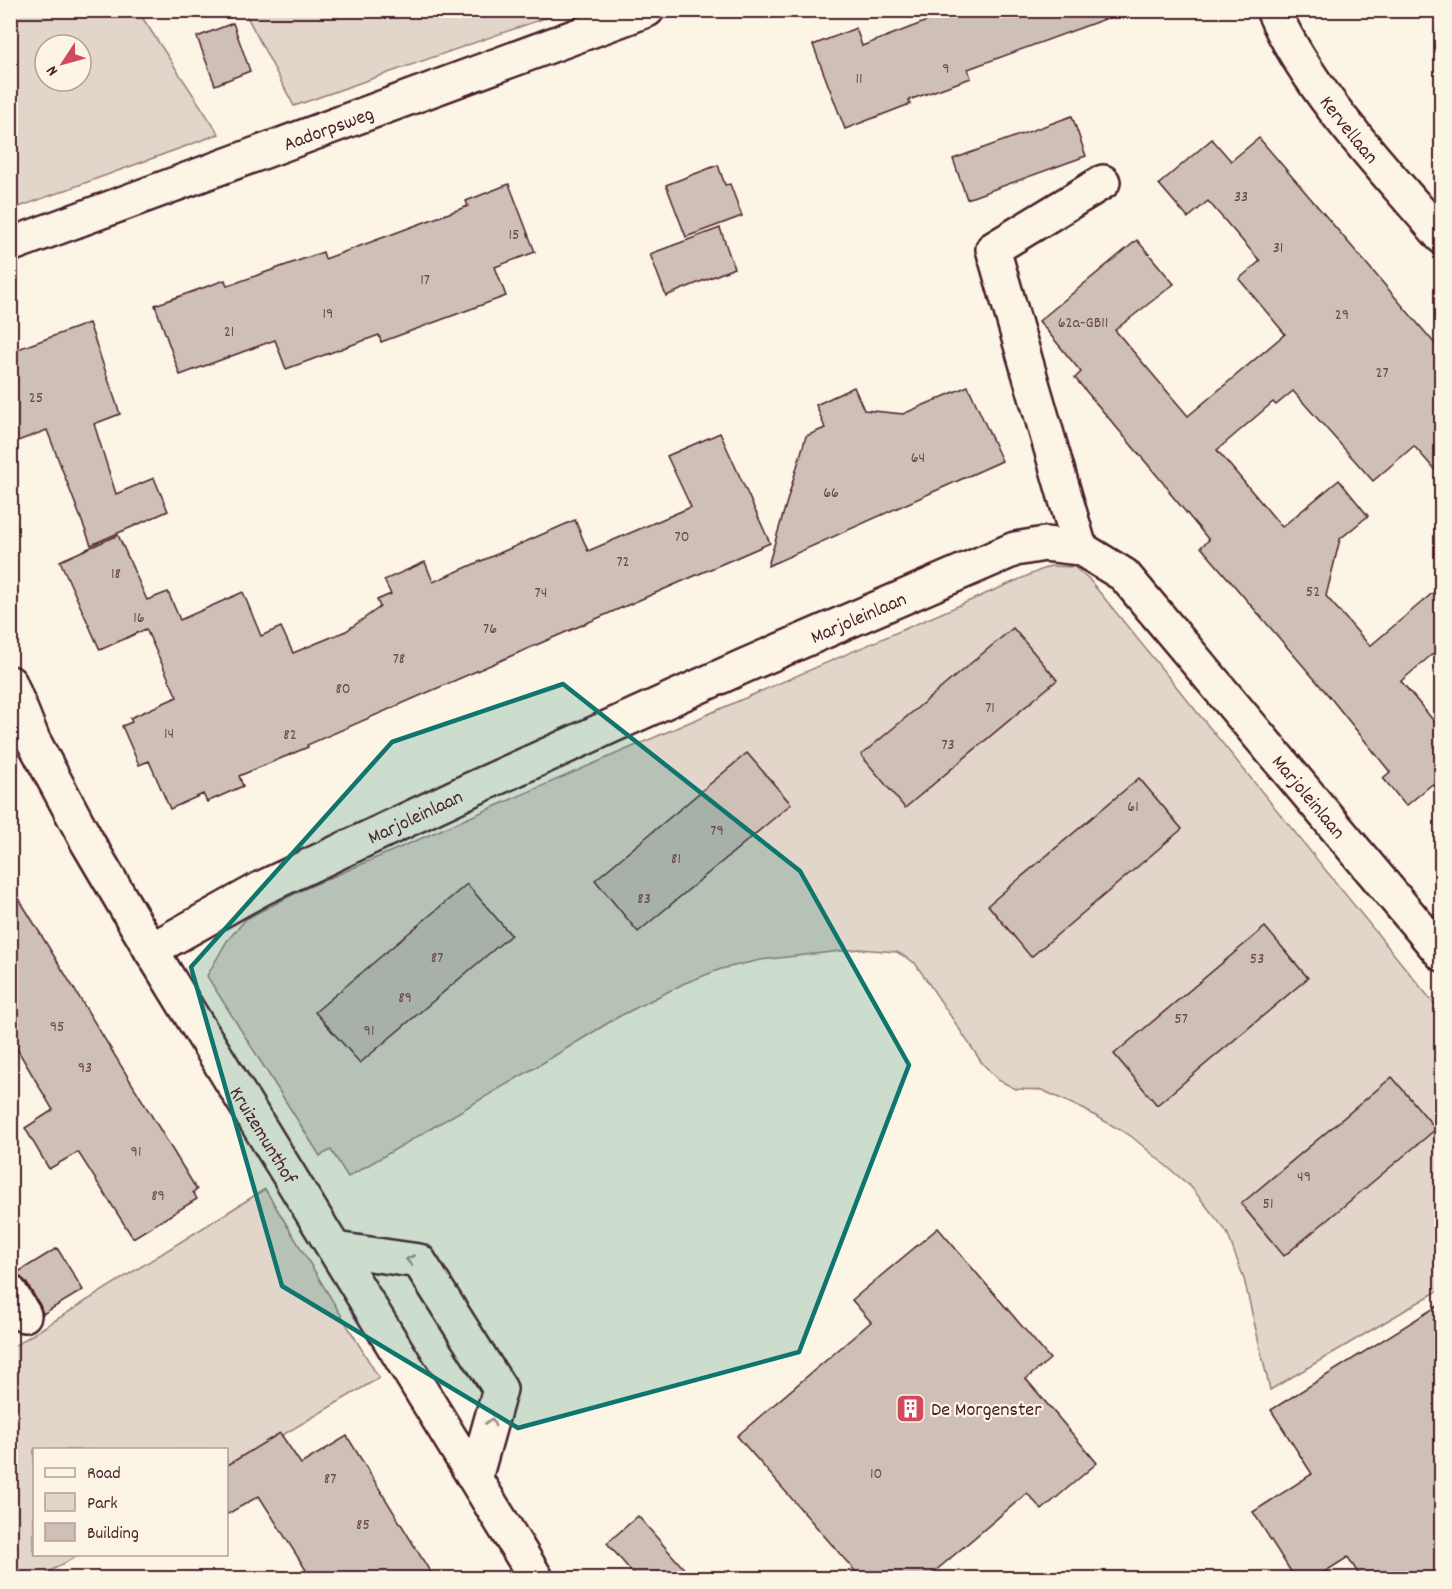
<svg xmlns="http://www.w3.org/2000/svg" width="1452" height="1589" font-family="Dekko,sans-serif">
	<style>
		.green { fill: #e2d5ca; stroke: #967a7a; stroke-width: 1.5; fill-rule: evenodd }
		.building { fill: #cfc0b7; stroke: #4a1f2b; stroke-width: 1.5 }
		.lines { fill: none; stroke-linecap: round; stroke-linejoin: round }
		.minor-casing { stroke: #4a1f2b; stroke-width: 38 }
		.minor { stroke: #fcf5e5; stroke-width: 33 }
		.oneway { stroke: #a38a88 }
		.marked { fill: #0f766e; fill-opacity: 0.2; stroke: #0f766e; stroke-width: 4.5; stroke-linejoin: round }
		.labels { text-anchor: middle; stroke-width: 4.5; stroke-linejoin: round; paint-order: stroke }
		.number-label { font-size: 16px; fill: #6b474e }
		.street-label { font-size: 20px; fill: #4a1f2b; stroke: #fcf5e5 }
		.poi-label { font-size: 20px; fill: #4a1f2b; stroke: #fcf5e5; text-anchor: start }
	</style>
	<rect width="100%" height="100%" fill="#fcf5e5"/>
	<filter id="ink" filterUnits="userSpaceOnUse"><feTurbulence type="fractalNoise" baseFrequency=".0167" numOctaves="2"/><feDisplacementMap in="SourceGraphic" scale="12" xChannelSelector="R" yChannelSelector="G"/><feConvolveMatrix kernelMatrix="1 2 1 2 8 2 1 2 1" color-interpolation-filters="sRGB"/></filter>
	<g filter="url(#ink)">
		<!-- green -->
		<g class="green">
			<path d="M11 10 138 11 219 134 11 210ZM45 45H81V81H45Z"/>
			<path d="M244 11H565L294 106Z"/>
			<path d="M1050 566 1074 567 1088 578 1441 1012V1289L1270 1390 1244 1279 1227 1232 1191 1187 1131 1136 1085 1110 1042 1090 1016 1089 998 1080 982 1063 915 963 897 952 859 949 760 960 721 969 685 983 618 1017 536 1067 348 1177 331 1150 320 1156 207 976 227 941 246 919 302 890Z"/>
			<path d="M265 1189 379 1378 227 1468 226 1450H34V1554L79 1555 38 1578H11V1348Z"/>
		</g>
		<!-- building -->
		<g class="building">
			<path d="M956 10H1115L1116 15 968 69 971 78 909 100 910 104 845 129 813 45 856 28 862 46Z"/>
			<path d="M233 23 250 71 215 85 197 37Z"/>
			<path d="M1072 116 1086 156 967 199 953 159Z"/>
			<path d="M1259 138 1442 352V478L1414 446 1373 481 1293 391 1276 405 1273 402 1217 450 1282 527 1339 480 1368 516 1340 539 1326 596 1370 646 1442 585V646L1401 681 1442 731V776L1406 806 1383 778 1390 772 1329 696 1201 547 1209 540 1169 492 1170 491 1075 378 1081 372 1039 321 1137 240 1174 284 1115 330 1188 416 1285 334 1239 279 1260 261 1208 201 1188 218 1159 184 1212 139 1231 161Z"/>
			<path d="M718 165 725 185 730 184 742 216 686 237 666 185Z"/>
			<path d="M509 184 535 252 495 267 506 296 381 342 379 335 286 369 275 340 180 375 155 305 225 280 227 286 323 252 325 259 468 206 466 201Z"/>
			<path d="M720 228 734 268 666 296 650 254Z"/>
			<path d="M89 323 120 414 94 424 116 494 154 478 168 511 91 545 47 430 10 444V352Z"/>
			<path d="M968 386 1002 461 768 566 806 436 825 428 816 405 854 387 864 410 903 414Z"/>
			<path d="M720 433 770 543 307 745 308 747 239 776 243 786 207 802 203 794 170 809 149 761 139 765 122 726 132 722 130 718 177 697 146 629 100 650 60 561 118 535 147 600 168 592 180 620 243 592 261 636 281 627 293 653 346 631 380 607 377 600 391 594 384 580 425 562 433 582 575 520 588 551 691 507 667 456Z"/>
			<path d="M1013 628 1057 680 905 808 861 755Z"/>
			<path d="M747 753 791 804 638 932 595 880Z"/>
			<path d="M1139 778 1182 829 1031 957 988 905Z"/>
			<path d="M10 884 197 1190 193 1192 197 1199 133 1238 78 1152 49 1169 25 1128 53 1110 10 1037Z"/>
			<path d="M467 884 511 935 360 1063 315 1012Z"/>
			<path d="M1265 927 1308 978 1157 1105 1114 1054Z"/>
			<path d="M1392 1077 1436 1129 1284 1256 1241 1204Z"/>
			<path d="M938 1228 1050 1359 1026 1379 1097 1463 1042 1510 1027 1493 927 1578H861L737 1436 871 1322 852 1300Z"/>
			<path d="M57 1248 83 1290 43 1314 40 1305 26 1282 19 1276 15 1274Z"/>
			<path d="M1442 1303V1578H1361L1348 1557 1315 1578H1295L1253 1512 1312 1474 1271 1410Z"/>
			<path d="M280 1433 301 1464 347 1436 434 1578H311L259 1496 226 1515V1466Z"/>
			<path d="M638 1516 692 1578H637L607 1543Z"/>
		</g>
		<g class="lines">
			<defs>
				<g id="minor">
					<path id="s1" d="M1273 10C1309 92 1384 169 1442 237"/>
					<path id="s2" d="M10 245 647 10"/>
					<path d="M1080 548 993 249 1103 182"/>
					<path id="s3" d="M10 683 33 740 88 843 151 950 536 1578"/>
					<path id="s4" d="M151 950 262 888 472 789 744 666 1015 549 1045 544 1080 548 1124 575 1442 954"/>
					<path d="M335 1249 419 1261 500 1389 475 1478"/>
					<path d="M10 1292 24 1315"/>
				</g>
			</defs>
			<!-- minor casing -->
			<use href="#minor" class="minor-casing"/>
			<!-- minor -->
			<use href="#minor" class="minor"/>
		</g>
		<!-- one-way arrows -->
		<defs><path id="oneway-chevron" d="M-2-3.5L2.5 0L-2 3.5" fill="none" stroke-width="1.6" stroke-linecap="round" stroke-linejoin="round" transform="scale(1.5)"/></defs>
		<g class="oneway">
			<use href="#oneway-chevron" transform="translate(410 1260) rotate(-169)"/>
			<use href="#oneway-chevron" transform="translate(491 1422) rotate(-74)"/>
		</g>
	</g>
	<!-- marked area -->
	<path class="marked" d="M563 684 800 871 909 1065 799 1352 518 1428 282 1286 191 967 392 742Z"/>
	<!-- icons -->
	<defs>
		<symbol id="building-square" viewBox="-11 -11 22 22"><rect x="-9" y="-9" width="18" height="18" rx="4" fill="#d1495b" stroke="#fcf5e5"/><path d="M-4-6H4V6H1V3H-1V6H-4ZM-2.5-4.3h1.7v1.8h-1.7ZM.8-4.3h1.7v1.8H.8ZM-2.5-1h1.7V.8h-1.7ZM.8-1h1.7V.8H.8Z" fill="#fff"/></symbol>
	</defs>
	<g fill-rule="evenodd">
		<use href="#building-square" x="894" y="1392" width="33" height="33"/>
	</g>
	<g class="labels">
		<!-- number labels -->
		<g class="number-label">
			<text x="946" y="73">9</text>
			<text x="859" y="83">11</text>
			<text x="1241" y="201">33</text>
			<text x="514" y="239">15</text>
			<text x="1278" y="252">31</text>
			<text x="425" y="284">17</text>
			<text x="328" y="318">19</text>
			<text x="1342" y="319">29</text>
			<text x="1083" y="327">62a-GB11</text>
			<text x="229" y="336">21</text>
			<text x="1382" y="377">27</text>
			<text x="36" y="402">25</text>
			<text x="918" y="462">64</text>
			<text x="831" y="497">66</text>
			<text x="682" y="541">70</text>
			<text x="623" y="566">72</text>
			<text x="116" y="578">18</text>
			<text x="1313" y="596">52</text>
			<text x="541" y="597">74</text>
			<text x="139" y="622">16</text>
			<text x="490" y="633">76</text>
			<text x="399" y="663">78</text>
			<text x="343" y="693">80</text>
			<text x="990" y="712">71</text>
			<text x="169" y="738">14</text>
			<text x="290" y="739">82</text>
			<text x="948" y="749">73</text>
			<text x="1133" y="811">61</text>
			<text x="717" y="835">79</text>
			<text x="676" y="863">81</text>
			<text x="644" y="903">83</text>
			<text x="437" y="962">87</text>
			<text x="1257" y="963">53</text>
			<text x="405" y="1002">89</text>
			<text x="1181" y="1023">57</text>
			<text x="57" y="1031">95</text>
			<text x="369" y="1035">91</text>
			<text x="85" y="1072">93</text>
			<text x="136" y="1156">91</text>
			<text x="1304" y="1181">49</text>
			<text x="158" y="1200">89</text>
			<text x="1268" y="1208">51</text>
			<text x="876" y="1478">10</text>
			<text x="330" y="1483">87</text>
			<text x="363" y="1529">85</text>
		</g>
		<!-- street labels -->
		<g class="street-label">
			<text dy="7" stroke="none"><textPath href="#s2" startOffset="339">Aadorpsweg</textPath></text>
			<text dy="7" stroke="none"><textPath href="#s1" startOffset="142">Kervellaan</textPath></text>
			<text dy="7" stroke="none"><textPath href="#s4" startOffset="782">Marjoleinlaan</textPath></text>
			<text dy="7" stroke="none"><textPath href="#s4" startOffset="1359">Marjoleinlaan</textPath></text>
			<text dy="7" stroke="none"><textPath href="#s4" startOffset="296">Marjoleinlaan</textPath></text>
			<text dy="7" stroke="none"><textPath href="#s3" startOffset="519">Kruizemunthof</textPath></text>
		</g>
		<!-- poi labels -->
		<g class="poi-label">
			<text x="931" y="1415">De Morgenster</text>
		</g>
	</g>
	<!-- margin -->
	<rect width="1452" height="1589" fill="none" stroke="#fcf5e5" stroke-width="36"/>
	<rect x="18" y="18" width="1416" height="1553" fill="none" stroke="#4a1f2b" stroke-width="2" filter="url(#ink)"/>
	<!-- legend -->
	<rect x="33" y="1448" width="195" height="108" fill="#fcf5e5" stroke="#b59f9b" stroke-width="1.5"/>
	<rect x="45" y="1468" width="30" height="9" fill="#fcf5e5" stroke="#b59f9b" stroke-width="1.5"/>
	<text x="87" y="1478" font-size="18" fill="#4a1f2b">Road</text>
	<rect x="45" y="1493" width="30" height="18" fill="#e2d5ca" stroke="#b59f9b" stroke-width="1.5"/>
	<text x="87" y="1508" font-size="18" fill="#4a1f2b">Park</text>
	<rect x="45" y="1523" width="30" height="18" fill="#cfc0b7" stroke="#b59f9b" stroke-width="1.5"/>
	<text x="87" y="1538" font-size="18" fill="#4a1f2b">Building</text>
	<!-- north arrow -->
	<g transform="translate(63 63) rotate(234)"><circle r="28" fill="#fcf5e5" stroke="#b59f9b" stroke-width="1.5"/>
	<path d="M0-4.5L10 22L0 15L-10 22Z" fill="#d1495b"/>
	<text y="-9" font-size="16" font-weight="bold" text-anchor="middle" fill="#4a1f2b">N</text>
	</g>
</svg>
